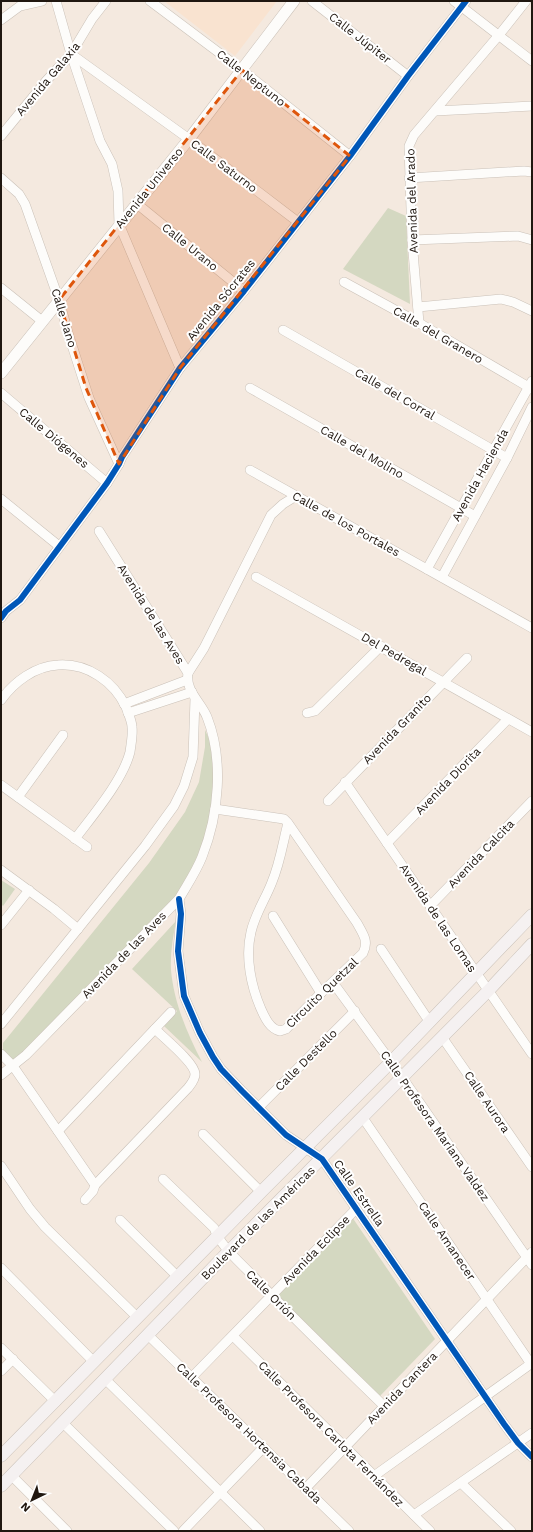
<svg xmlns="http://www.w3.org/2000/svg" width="533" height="1532" font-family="'Work Sans',sans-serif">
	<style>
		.built { fill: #f9e3d0 }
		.green { fill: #d4d8c1 }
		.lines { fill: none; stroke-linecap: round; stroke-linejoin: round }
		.minor-casing { stroke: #cac1b8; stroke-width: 10 }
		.tertiary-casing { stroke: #cac1b8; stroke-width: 12 }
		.secondary-casing { stroke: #cac1b8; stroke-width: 13 }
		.minor { stroke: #fdfcfa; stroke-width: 9 }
		.tertiary { stroke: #fdfcfa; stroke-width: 11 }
		.secondary { stroke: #f5f1f1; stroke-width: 12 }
		.cycleway-casing { stroke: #fff; stroke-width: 8 }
		.cycleway { stroke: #0057b8; stroke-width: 6 }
		.marked { fill: #de560c; fill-opacity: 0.2; stroke: #de560c; stroke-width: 3; stroke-dasharray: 8 5; stroke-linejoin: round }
		.labels { text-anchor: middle; stroke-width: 4; stroke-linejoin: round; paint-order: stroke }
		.street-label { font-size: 12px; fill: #201710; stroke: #fff }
	</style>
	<rect width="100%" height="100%" fill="#f4e9df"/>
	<!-- built -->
	<path class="built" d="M164 1H277L235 56Z"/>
	<!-- green -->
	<g class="green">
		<path d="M388 208 406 216 410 304 343 269Z"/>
		<path d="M205 730 212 745 215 783 212 819 191 882 18 1061 9 1058 3 1051V1043L149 863 185 812 199 782 205 747Z"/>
		<path d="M1 880 15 889 3 906 1 904Z"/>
		<path d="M176 921C173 937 170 954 171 970 174 1003 187 1033 202 1062L164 1026 177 1011 132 969Z"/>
		<path d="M352 1217 435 1339 379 1397 276 1294Z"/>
	</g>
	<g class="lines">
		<defs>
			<g id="minor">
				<path d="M56 1 71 54 100 141 112 164 118 191 119 224 180 368"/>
				<path d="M150 1 242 70 350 156"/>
				<path d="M312 1 408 76"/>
				<path d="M454 1 532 61"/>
				<path d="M1 20 20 6 42 1"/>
				<path d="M71 54 189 139 298 222"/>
				<path d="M435 111 532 106"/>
				<path d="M1 136 46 81 71 54 92 19 106 1"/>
				<path d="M1 178 19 194 25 204 59 300 69 336 89 398 119 464"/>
				<path d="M409 178 524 171 532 172"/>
				<path d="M136 203 244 291"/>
				<path d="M412 240 518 236 532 240"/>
				<path d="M344 282 419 323 532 389"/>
				<path d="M1 288 42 321"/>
				<path d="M418 307 501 299 513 302 532 311"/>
				<path d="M419 323 412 240 409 146 414 135 499 35 526 1"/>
				<path d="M283 330 507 458"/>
				<path d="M250 388 475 516"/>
				<path d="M1 393 107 483"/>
				<path d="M250 470 532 628"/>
				<path d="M1 499 59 546"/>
				<path d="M427 569 532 381"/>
				<path d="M256 577 532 732"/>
				<path d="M442 577 507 458 532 407"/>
				<path d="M1 618 6 611 20 600 107 483 119 464 122 457 180 368 244 291 350 156 408 76 466 1"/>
				<path d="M188 673 204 648 271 515 283 504 296 496"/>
				<path d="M1 700C14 682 35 666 58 665 88 663 114 682 126 707 128 713 132 721 132 727 133 735 131 744 130 752 123 780 93 815 75 839"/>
				<path d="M124 704 187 680"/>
				<path d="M128 713 192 692"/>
				<path d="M307 713 315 711 381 646"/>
				<path d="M345 782 532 1054"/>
				<path d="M1 785 87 847"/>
				<path d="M18 797 63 735"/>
				<path d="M328 801 467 658"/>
				<path d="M215 809 284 819 288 823 357 923C363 934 369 941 363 953L321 993 286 1029 280 1031C270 1029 265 1018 261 1009 251 986 245 957 251 932 255 914 266 898 272 882 280 863 283 842 288 823"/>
				<path d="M387 843 508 719"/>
				<path d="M1 870 54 909 78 929"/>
				<path d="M179 899 181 914 178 951 184 996 200 1033 213 1057 221 1069 242 1091 286 1135 322 1159 504 1424 518 1443 532 1457"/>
				<path d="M430 906 532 801"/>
				<path d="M273 916 321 993"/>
				<path d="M1 925 29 890"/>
				<path d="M381 949 429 1021"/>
				<path d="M337 988 402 1077 532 1265"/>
				<path d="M1 1024 145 846 174 806 184 786 193 757 195 699"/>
				<path d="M442 1037 532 1167"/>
				<path d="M1 1054 13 1066 95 1185"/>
				<path d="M1 1075 26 1055 179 899C187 885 196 872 202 857 219 814 224 760 207 717 201 702 185 691 188 673L99 531"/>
				<path d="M258 1108 355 1011"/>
				<path d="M363 1118 531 1364"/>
				<path d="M58 1131 171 1012"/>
				<path d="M203 1134 261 1192"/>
				<path d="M1 1166 30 1209 45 1227 138 1318"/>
				<path d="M163 1179 214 1228C221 1247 239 1261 252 1275 295 1320 340 1363 384 1406"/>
				<path d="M85 1200 93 1191 95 1185 188 1088C191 1084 195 1080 195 1074 195 1063 164 1038 155 1029"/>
				<path d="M120 1220 178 1277"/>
				<path d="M1 1268 94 1362"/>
				<path d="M148 1335 349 1531"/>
				<path d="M233 1336 430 1531"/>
				<path d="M1 1348 56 1402"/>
				<path d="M1 1371 13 1359"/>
				<path d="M192 1377 356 1209"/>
				<path d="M105 1379 260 1531"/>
				<path d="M63 1423 174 1531"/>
				<path d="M12 1476 67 1531"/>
				<path d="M374 1476 532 1363"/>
				<path d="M461 1483 511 1531"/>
				<path d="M305 1489 532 1252"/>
				<path d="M414 1515 532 1433"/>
				<path d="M183 1531 263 1448"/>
			</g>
			<path id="tertiary" d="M1 373 189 139 294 1"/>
			<g id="secondary">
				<path d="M1 1456 261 1192 391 1062 532 915"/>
				<path d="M1 1486 229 1251 488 991 532 944"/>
			</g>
		</defs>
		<!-- minor casing -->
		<use href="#minor" class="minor-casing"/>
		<!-- tertiary casing -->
		<use href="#tertiary" class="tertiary-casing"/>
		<!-- secondary casing -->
		<use href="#secondary" class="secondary-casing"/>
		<!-- minor -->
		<use href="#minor" class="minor"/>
		<!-- tertiary -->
		<use href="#tertiary" class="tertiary"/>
		<!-- secondary -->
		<use href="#secondary" class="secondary"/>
		<defs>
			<g id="cycleway">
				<path d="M1 618 6 611 20 600 107 483 119 464 122 457 180 368 244 291 350 156 408 76 466 1"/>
				<path d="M179 899 181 914 178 951 184 996 200 1033 213 1057 221 1069 242 1091 286 1135 322 1159 504 1424 518 1443 532 1457"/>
			</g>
		</defs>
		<!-- cycleway casing -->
		<use href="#cycleway" class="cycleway-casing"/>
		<!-- cycleway -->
		<use href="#cycleway" class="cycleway"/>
	</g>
	<!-- marked area -->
	<path class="marked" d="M242 70 350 156 180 368 119 464 86 388 59 300Z"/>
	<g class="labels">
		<!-- street labels -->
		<g class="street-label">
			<text transform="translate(360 38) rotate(38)" y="4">Calle Júpiter</text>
			<text transform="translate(251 78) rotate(38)" y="4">Calle Neptuno</text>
			<text transform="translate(48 79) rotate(-50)" y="4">Avenida Galaxia</text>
			<text transform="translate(224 166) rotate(37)" y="4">Calle Saturno</text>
			<text transform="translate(149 188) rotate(-51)" y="4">Avenida Universo</text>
			<text transform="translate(412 201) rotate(-92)" y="4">Avenida del Arado</text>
			<text transform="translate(190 247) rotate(39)" y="4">Calle Urano</text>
			<text transform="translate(221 300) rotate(-51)" y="4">Avenida Sócrates</text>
			<text transform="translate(64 318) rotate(73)" y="4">Calle Jano</text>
			<text transform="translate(438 335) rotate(30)" y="4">Calle del Granero</text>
			<text transform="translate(395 394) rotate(30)" y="4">Calle del Corral</text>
			<text transform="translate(54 438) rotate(40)" y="4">Calle Diógenes</text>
			<text transform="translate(362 452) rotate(30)" y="4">Calle del Molino</text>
			<text transform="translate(480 475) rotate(-61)" y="4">Avenida Hacienda</text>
			<text transform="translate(346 524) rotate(29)" y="4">Calle de los Portales</text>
			<text transform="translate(151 614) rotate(58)" y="4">Avenida de las Aves</text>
			<text transform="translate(394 654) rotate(30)" y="4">Del Pedregal</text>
			<text transform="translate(397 729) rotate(-46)" y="4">Avenida Granito</text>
			<text transform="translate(448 781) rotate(-46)" y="4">Avenida Diorita</text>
			<text transform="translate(481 854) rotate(-46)" y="4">Avenida Calcita</text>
			<text transform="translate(438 918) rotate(56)" y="4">Avenida de las Lomas</text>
			<text transform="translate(124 955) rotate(-46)" y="4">Avenida de las Aves</text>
			<text transform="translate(322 993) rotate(-44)" y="4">Circuito Quetzal</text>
			<text transform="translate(306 1060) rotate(-45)" y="4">Calle Destello</text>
			<text transform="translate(487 1102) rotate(56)" y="4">Calle Aurora</text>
			<text transform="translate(435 1126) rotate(55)" y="4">Calle Profesora Mariana Valdez</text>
			<text transform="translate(359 1193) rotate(55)" y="4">Calle Estrella</text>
			<text transform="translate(258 1223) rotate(-45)" y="4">Boulevard de las Américas</text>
			<text transform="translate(447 1241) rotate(56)" y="4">Calle Amanecer</text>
			<text transform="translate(316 1250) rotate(-46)" y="4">Avenida Eclipse</text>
			<text transform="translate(271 1295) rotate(45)" y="4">Calle Orión</text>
			<text transform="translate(402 1388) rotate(-46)" y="4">Avenida Cantera</text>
			<text transform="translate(249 1433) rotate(44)" y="4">Calle Profesora Hortensia Cabada</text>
			<text transform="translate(331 1434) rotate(45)" y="4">Calle Profesora Carlota Fernández</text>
		</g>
	</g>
	<!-- border -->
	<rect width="533" height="1532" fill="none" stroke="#201710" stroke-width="4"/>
	<!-- north arrow -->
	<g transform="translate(32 1500) rotate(223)" stroke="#ffffff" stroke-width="3" paint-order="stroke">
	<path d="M0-3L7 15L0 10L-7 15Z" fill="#201710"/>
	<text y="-6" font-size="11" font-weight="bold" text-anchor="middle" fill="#201710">N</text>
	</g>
</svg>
